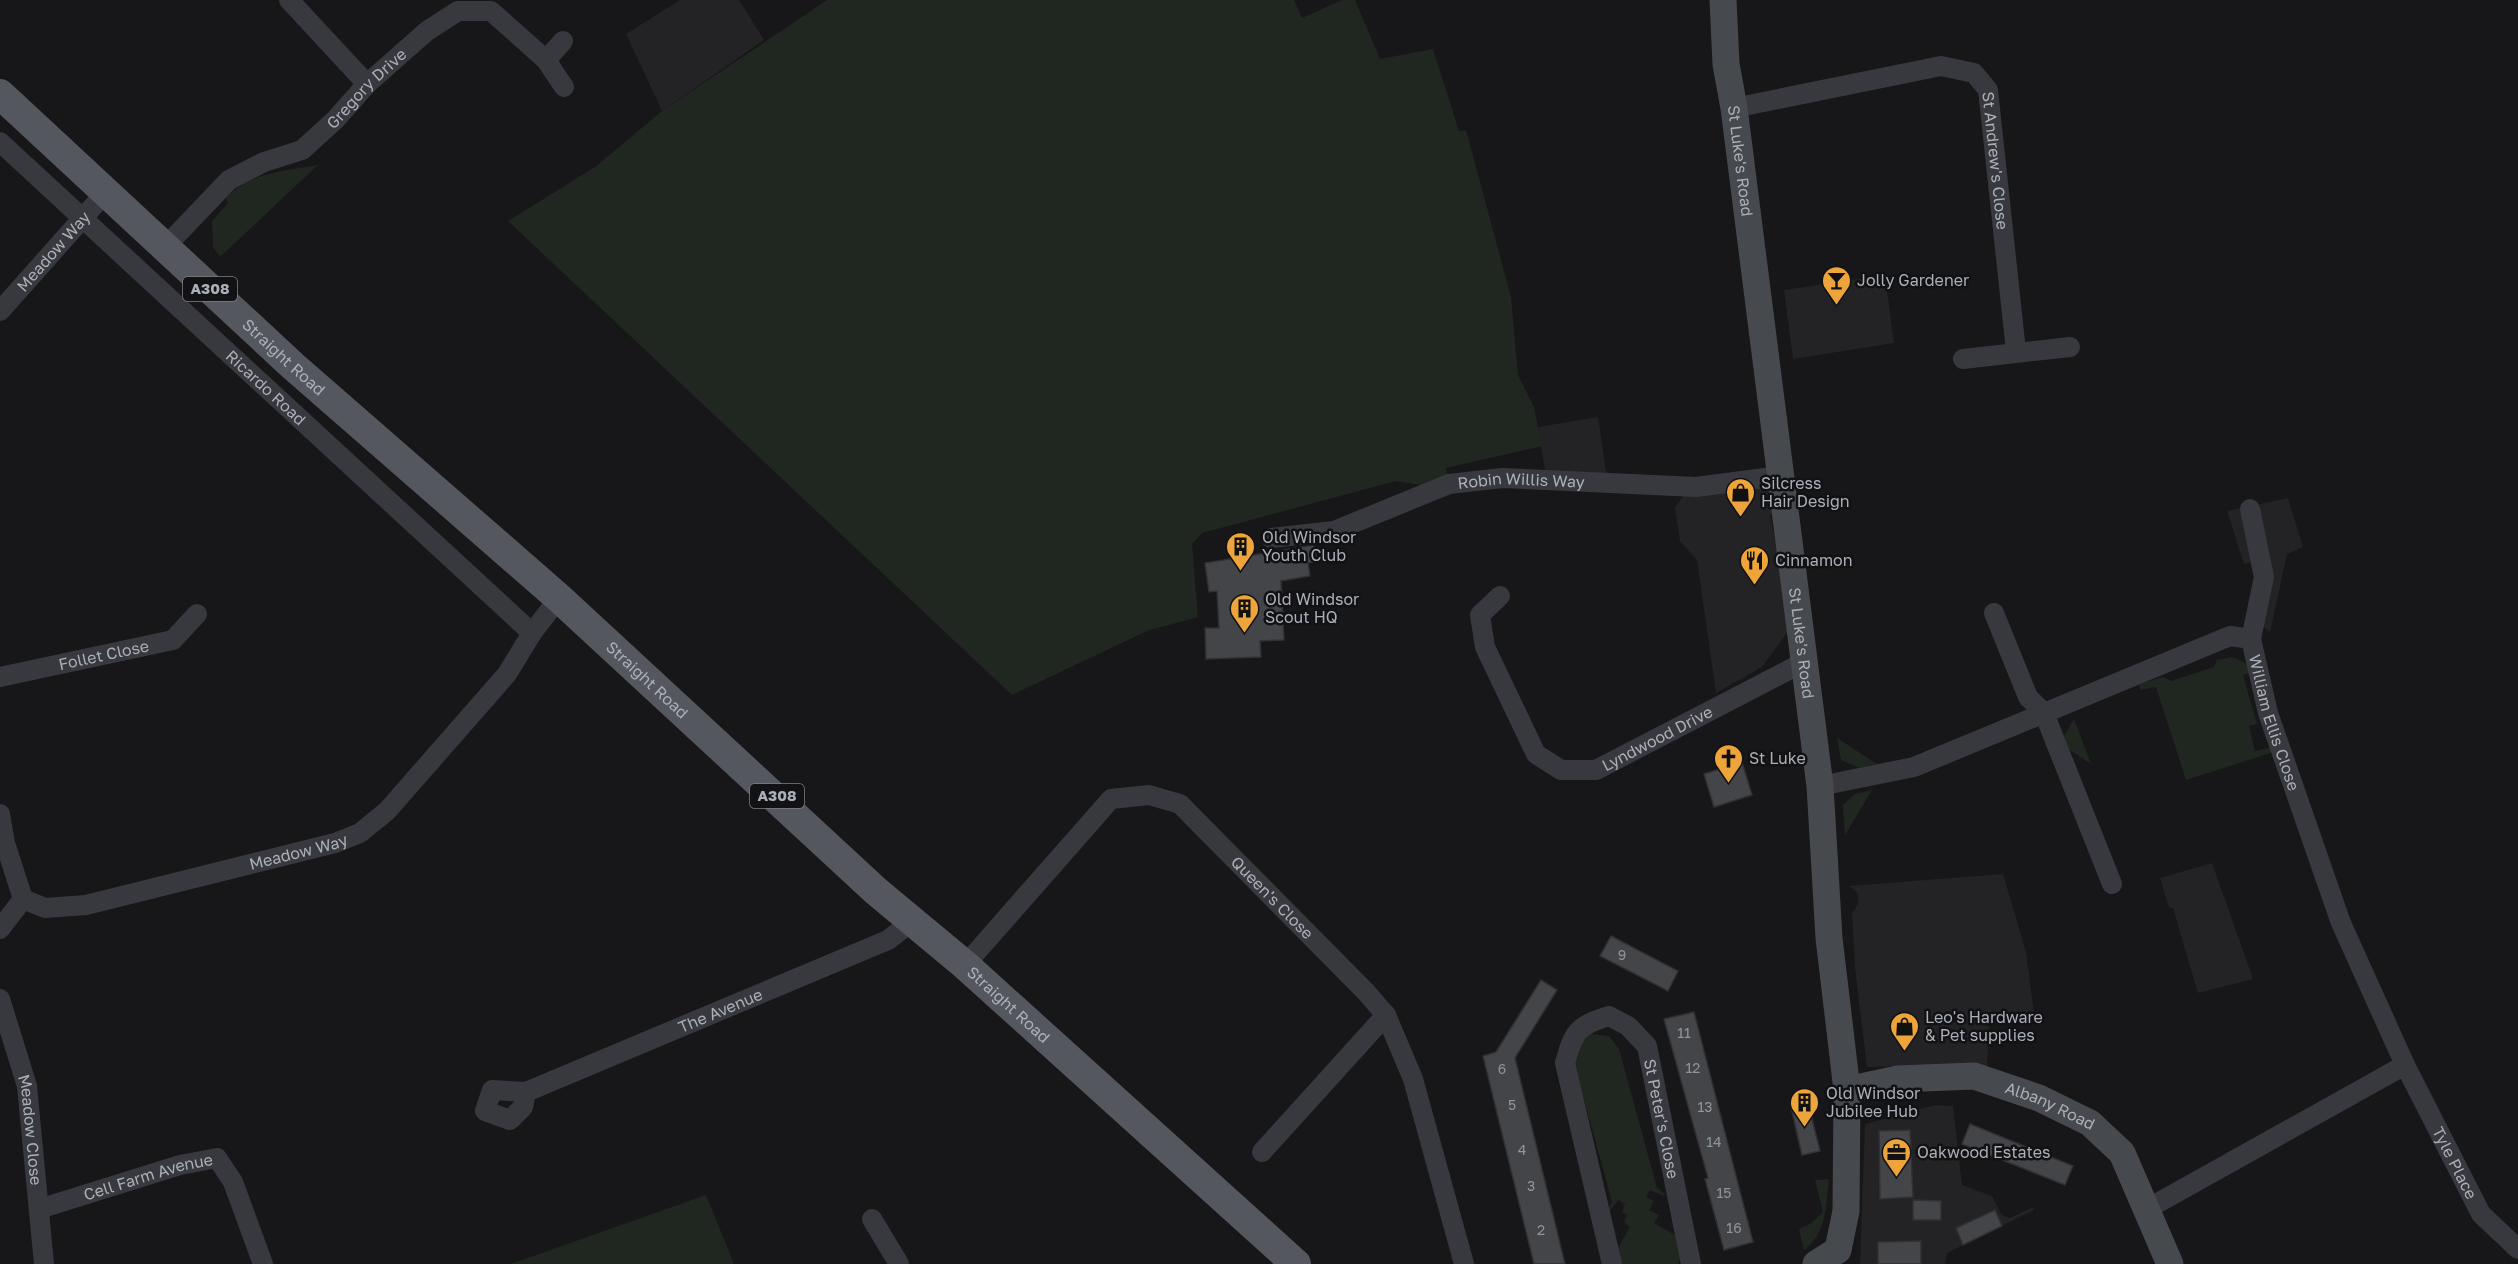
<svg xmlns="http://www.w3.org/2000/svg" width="2518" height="1264" font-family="'Golos Text',sans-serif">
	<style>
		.built { fill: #232326 }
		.green { fill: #1f2720 }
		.building { fill: #444549; stroke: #313135; stroke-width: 1.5 }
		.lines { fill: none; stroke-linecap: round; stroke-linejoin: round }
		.street { stroke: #38393e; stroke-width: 20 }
		.secondary { stroke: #46494e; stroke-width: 27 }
		.primary { stroke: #54575d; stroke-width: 30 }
		.labels { text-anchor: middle; stroke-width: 5; stroke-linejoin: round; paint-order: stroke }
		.number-label { font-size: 14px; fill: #90949c }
		.shield { fill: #121214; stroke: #7c8087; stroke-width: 1.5 }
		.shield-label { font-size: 15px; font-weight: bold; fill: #aaafb8 }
		.street-label { font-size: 16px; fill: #aaafb8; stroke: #121214 }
		.poi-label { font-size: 16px; fill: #aaafb8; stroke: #121214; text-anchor: start }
	</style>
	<rect width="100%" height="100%" fill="#171719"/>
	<!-- built -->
	<g class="built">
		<path d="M680 0H739L764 40 662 111 626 34Z"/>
		<path d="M1885 275 1894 343 1793 359 1784 290Z"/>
		<path d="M1598 417 1607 479 1546 476 1538 427Z"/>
		<path d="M1772 487 1784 507 1770 515 1792 626 1762 667 1716 693 1697 560 1680 541 1675 507 1684 495Z"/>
		<path d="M2288 498 2303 547 2287 554 2270 632 2251 618 2260 560 2244 564 2227 511Z"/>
		<path d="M2212 863 2253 979 2198 993 2173 908H2169L2160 878Z"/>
		<path d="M2003 874 2026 952 2035 1021 1989 1024 1987 1072 1948 1065 1867 1067 1855 968 1852 913 1858 904V893L1849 886Z"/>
		<path d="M1935 1105 1953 1106 1962 1185 1992 1196 2002 1215 2010 1218 2033 1207 2034 1210 1947 1253 1945 1264H1860L1865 1124Z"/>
	</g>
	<!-- green -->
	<g class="green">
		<path d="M827 0H1294L1302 18 1342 0H1355L1380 59 1433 49 1459 131 1466 130 1511 297 1518 375 1534 407 1542 446 1446 468 1449 483 1433 487 1396 481 1202 533 1192 544 1198 617 1147 631 1012 695 508 221 595 167 662 111Z"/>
		<path d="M318 165 220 257 213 247 212 221 228 203 226 198C250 172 285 171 318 165Z"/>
		<path d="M2232 657 2253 666 2254 672 2243 675 2257 724 2249 726 2255 751 2283 745V749L2186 780 2156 687 2140 690 2139 684 2163 677 2171 681 2214 667 2217 660Z"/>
		<path d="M2074 719 2091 764 2067 748 2064 736Z"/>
		<path d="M1837 738 1877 764 1859 768 1841 760Z"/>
		<path d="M1872 790 1845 835 1843 805 1855 794Z"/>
		<path d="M1590 1034 1609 1036 1619 1049 1657 1188 1665 1194 1664 1196 1650 1190 1646 1197 1654 1201 1649 1210 1659 1215 1654 1223 1675 1235 1680 1259 1678 1264H1622L1617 1250 1630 1227 1624 1222 1627 1215 1622 1212 1625 1204 1618 1200 1609 1212 1607 1211 1612 1202 1574 1063 1582 1038Z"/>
		<path d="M1829 1179C1826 1205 1827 1233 1804 1250L1799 1229 1810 1224 1823 1212 1815 1180Z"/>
		<path d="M706 1195 734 1264H511Z"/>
	</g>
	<!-- building -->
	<g class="building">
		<path d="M1314 545 1317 561 1308 563 1310 576 1281 581 1284 640 1260 641 1261 657 1206 659 1205 628H1219L1217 591 1209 592 1205 563Z"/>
		<path d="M1742 762 1752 795 1714 807 1704 774Z"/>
		<path d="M1611 936 1678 971 1668 991 1600 956Z"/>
		<path d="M1541 980 1557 990 1515 1058 1565 1264H1534L1483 1056 1496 1052Z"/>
		<path d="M1694 1012 1753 1242 1724 1250 1705 1179 1708 1178 1664 1019Z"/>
		<path d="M1807 1099 1820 1151 1802 1155 1790 1103Z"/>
		<path d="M1970 1124 2073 1166 2065 1185 1962 1144Z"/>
		<path d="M1910 1130 1913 1197 1880 1199 1879 1131Z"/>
		<path d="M1913 1200 1941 1201V1220H1913Z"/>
		<path d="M1995 1210 2002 1226 1963 1245 1956 1228Z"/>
		<path d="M1921 1241V1264H1878V1242Z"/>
	</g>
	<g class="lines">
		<!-- street -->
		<g class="street">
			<path d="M289 0 367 84"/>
			<path d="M546 60 563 41"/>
			<path id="s1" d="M1734 108 1941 66 1974 73 1988 90 2016 351"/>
			<path id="s2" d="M0 142 532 633"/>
			<path id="s3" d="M165 247 229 180 264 162 302 150 335 120 367 84 427 31 458 11H491L546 60 564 87"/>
			<path id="s4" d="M0 311 106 192"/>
			<path d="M1963 359 2070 347"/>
			<path d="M2250 509 2264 577 2251 639"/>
			<path id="s5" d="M1271 538 1334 531 1449 484 1502 478 1696 487 1780 476"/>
			<path id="s6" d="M1500 596 1480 615 1485 647 1536 754 1561 770H1596L1806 661"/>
			<path d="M1994 613 2028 697 2044 713 2112 884"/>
			<path id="s7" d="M0 677 173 640 197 614"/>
			<path id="s8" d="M1820 786 1914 767 2230 636 2251 639 2268 713 2341 923 2405 1065 2481 1214 2518 1249"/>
			<path id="s9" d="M0 814 5 843 23 899 45 908 86 905 335 843 360 833 387 811 507 674 532 633 559 598"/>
			<path d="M0 929 23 899"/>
			<path id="s10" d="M965 965 1111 799 1149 795 1180 804 1366 992 1386 1015 1413 1079 1464 1264"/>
			<path id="s11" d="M0 999 27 1086 44 1264"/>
			<path id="s12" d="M526 1092 523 1107 510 1120 485 1111 492 1090 526 1092 888 940 911 922"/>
			<path d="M1262 1152 1386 1015"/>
			<path id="s13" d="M39 1209 180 1165 217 1158 233 1182 263 1264"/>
			<path d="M2147 1209 2405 1065"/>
			<path d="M872 1219 899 1264"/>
			<path id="s14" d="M1612 1264 1565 1063C1574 1031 1577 1026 1609 1016L1628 1026 1647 1046 1691 1264"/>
		</g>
		<!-- secondary -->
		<g class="secondary">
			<path id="s15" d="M1723 0 1726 64 1734 108 1820 786 1829 938 1847 1090 1846 1211 1838 1250 1816 1264"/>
			<path id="s16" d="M1847 1090 1898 1079 1974 1076 2039 1098 2090 1123 2122 1153 2170 1264"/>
		</g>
		<!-- primary -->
		<path class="primary" id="s17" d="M0 94 293 366 559 598 876 891 965 965 1296 1264"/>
	</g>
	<!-- icons -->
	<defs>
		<symbol id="bar-pin" viewBox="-11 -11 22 30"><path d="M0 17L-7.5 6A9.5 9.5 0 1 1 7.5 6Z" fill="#eda43b" stroke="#121214"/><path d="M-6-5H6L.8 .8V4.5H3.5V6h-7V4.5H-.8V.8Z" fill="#111"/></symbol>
		<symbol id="shop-pin" viewBox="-11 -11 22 30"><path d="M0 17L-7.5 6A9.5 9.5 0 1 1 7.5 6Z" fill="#eda43b" stroke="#121214"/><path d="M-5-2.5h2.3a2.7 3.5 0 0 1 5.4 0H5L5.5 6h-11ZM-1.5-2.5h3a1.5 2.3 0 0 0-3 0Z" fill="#111"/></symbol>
		<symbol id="building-pin" viewBox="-11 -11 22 30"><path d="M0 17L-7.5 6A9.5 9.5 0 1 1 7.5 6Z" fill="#eda43b" stroke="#121214"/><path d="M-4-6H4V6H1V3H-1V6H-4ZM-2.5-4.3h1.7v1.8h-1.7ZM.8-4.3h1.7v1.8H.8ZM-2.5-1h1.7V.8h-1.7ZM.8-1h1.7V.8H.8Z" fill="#111"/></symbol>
		<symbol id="restaurant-pin" viewBox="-11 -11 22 30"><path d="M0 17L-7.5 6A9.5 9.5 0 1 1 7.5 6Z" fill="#eda43b" stroke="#121214"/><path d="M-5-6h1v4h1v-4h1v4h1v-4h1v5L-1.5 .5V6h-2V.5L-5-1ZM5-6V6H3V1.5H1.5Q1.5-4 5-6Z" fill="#111"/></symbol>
		<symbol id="church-pin" viewBox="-11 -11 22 30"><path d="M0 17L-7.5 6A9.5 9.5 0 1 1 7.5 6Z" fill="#eda43b" stroke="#121214"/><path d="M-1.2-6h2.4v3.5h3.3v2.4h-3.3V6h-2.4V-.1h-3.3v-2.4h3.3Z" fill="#111"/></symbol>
		<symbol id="office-pin" viewBox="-11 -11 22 30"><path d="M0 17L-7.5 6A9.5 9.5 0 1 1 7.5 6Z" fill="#eda43b" stroke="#121214"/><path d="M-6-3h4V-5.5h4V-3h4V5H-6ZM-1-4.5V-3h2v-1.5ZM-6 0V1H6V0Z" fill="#111"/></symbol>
	</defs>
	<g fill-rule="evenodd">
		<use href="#bar-pin" x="1820" y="264" width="33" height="45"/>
		<use href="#shop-pin" x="1724" y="476" width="33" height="45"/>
		<use href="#building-pin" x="1224" y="530" width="33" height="45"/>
		<use href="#restaurant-pin" x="1738" y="544" width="33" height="45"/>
		<use href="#building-pin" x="1228" y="592" width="33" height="45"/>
		<use href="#church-pin" x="1712" y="742" width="33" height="45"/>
		<use href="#shop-pin" x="1888" y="1010" width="33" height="45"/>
		<use href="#building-pin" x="1788" y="1086" width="33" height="45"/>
		<use href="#office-pin" x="1880" y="1136" width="33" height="45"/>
	</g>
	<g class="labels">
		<!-- number labels -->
		<g class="number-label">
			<text x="1622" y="960">9</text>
			<text x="1684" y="1038">11</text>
			<text x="1693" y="1073">12</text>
			<text x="1502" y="1074">6</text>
			<text x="1512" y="1110">5</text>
			<text x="1705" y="1112">13</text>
			<text x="1714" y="1147">14</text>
			<text x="1522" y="1155">4</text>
			<text x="1531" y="1191">3</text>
			<text x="1724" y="1198">15</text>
			<text x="1734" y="1233">16</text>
			<text x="1541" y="1235">2</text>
		</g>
		<!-- shield labels -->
		<g class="shield">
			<rect x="183" y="277" width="54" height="24" rx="4.5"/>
			<rect x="750" y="784" width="54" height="24" rx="4.5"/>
		</g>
		<g class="shield-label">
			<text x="210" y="294">A308</text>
			<text x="777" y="801">A308</text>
		</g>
		<!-- street labels -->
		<g class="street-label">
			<text dy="6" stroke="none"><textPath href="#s3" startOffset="261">Gregory Drive</textPath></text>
			<text dy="6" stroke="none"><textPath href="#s15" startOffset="162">St Luke's Road</textPath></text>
			<text dy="6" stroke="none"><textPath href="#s1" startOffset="338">St Andrew's Close</textPath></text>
			<text dy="6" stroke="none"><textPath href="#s4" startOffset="80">Meadow Way</textPath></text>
			<text dy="6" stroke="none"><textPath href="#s17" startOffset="387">Straight Road</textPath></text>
			<text dy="6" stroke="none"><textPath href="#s2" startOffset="362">Ricardo Road</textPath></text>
			<text dy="6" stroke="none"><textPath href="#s5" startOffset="260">Robin Willis Way</textPath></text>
			<text dy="6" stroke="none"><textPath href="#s15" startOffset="648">St Luke's Road</textPath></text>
			<text dy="6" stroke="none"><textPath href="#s7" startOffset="106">Follet Close</textPath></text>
			<text dy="6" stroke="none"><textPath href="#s17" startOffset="873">Straight Road</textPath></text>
			<text dy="6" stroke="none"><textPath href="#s8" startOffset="546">William Ellis Close</textPath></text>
			<text dy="6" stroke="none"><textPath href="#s6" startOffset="312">Lyndwood Drive</textPath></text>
			<text dy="6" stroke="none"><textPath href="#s9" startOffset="372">Meadow Way</textPath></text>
			<text dy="6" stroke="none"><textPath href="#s10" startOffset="423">Queen's Close</textPath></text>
			<text dy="6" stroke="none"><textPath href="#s17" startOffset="1359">Straight Road</textPath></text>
			<text dy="6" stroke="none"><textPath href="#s12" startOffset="327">The Avenue</textPath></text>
			<text dy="6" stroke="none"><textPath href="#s16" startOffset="210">Albany Road</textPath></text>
			<text dy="6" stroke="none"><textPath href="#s14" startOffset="399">St Peter's Close</textPath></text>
			<text dy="6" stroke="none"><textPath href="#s11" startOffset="135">Meadow Close</textPath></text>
			<text dy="6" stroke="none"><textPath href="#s8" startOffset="1023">Tyle Place</textPath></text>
			<text dy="6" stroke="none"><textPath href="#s13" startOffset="114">Cell Farm Avenue</textPath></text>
		</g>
		<!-- poi labels -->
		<g class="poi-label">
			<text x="1857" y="286">Jolly Gardener</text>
			<text x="1761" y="489">Silcress<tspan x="1761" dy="18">Hair Design</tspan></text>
			<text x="1262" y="543">Old Windsor<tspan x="1262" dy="18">Youth Club</tspan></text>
			<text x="1775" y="566">Cinnamon</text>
			<text x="1265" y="605">Old Windsor<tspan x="1265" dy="18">Scout HQ</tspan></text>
			<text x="1749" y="764">St Luke</text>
			<text x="1925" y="1023">Leo's Hardware<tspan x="1925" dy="18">&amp; Pet supplies</tspan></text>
			<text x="1826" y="1099">Old Windsor<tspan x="1826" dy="18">Jubilee Hub</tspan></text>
			<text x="1917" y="1158">Oakwood Estates</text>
		</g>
	</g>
</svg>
